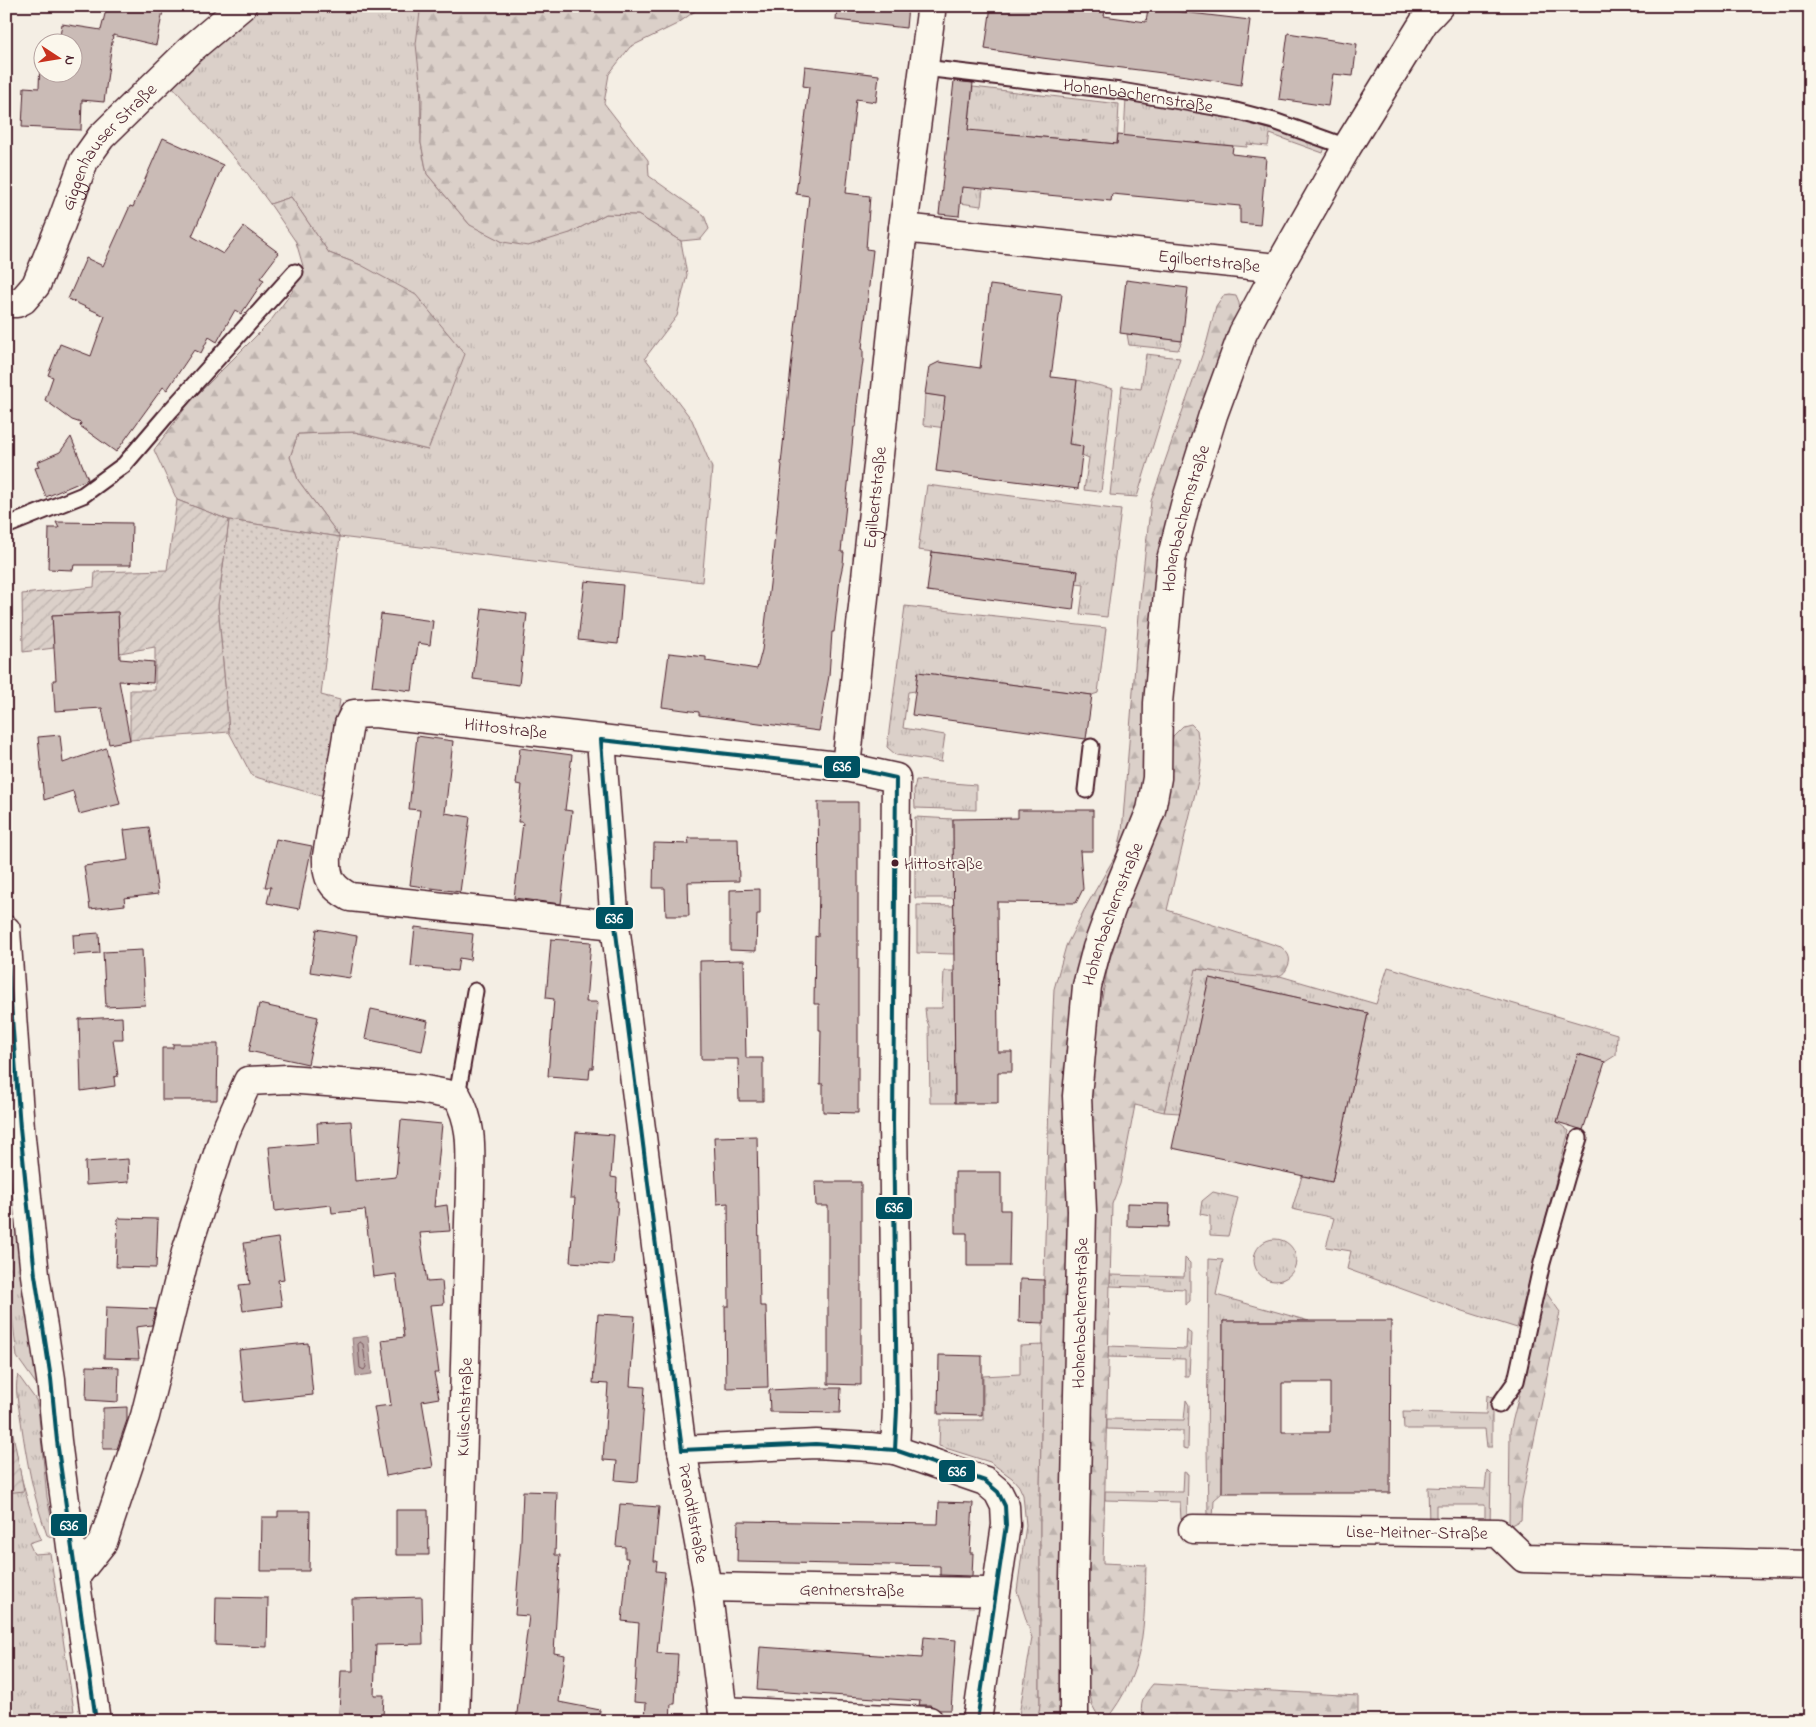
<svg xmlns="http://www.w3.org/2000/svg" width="1816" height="1727" font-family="'Indie Flower',sans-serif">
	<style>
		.grass { fill: url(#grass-tufts); stroke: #92787a }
		.forest { fill: url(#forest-firs); stroke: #92787a }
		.park { fill: url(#park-dots); stroke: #92787a }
		.garden { fill: url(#garden-furrows); stroke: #92787a }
		.water { fill: #baa7a5; stroke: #8d7174 }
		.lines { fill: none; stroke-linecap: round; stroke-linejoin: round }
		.shore { stroke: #77555c; stroke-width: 1 }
		.building { fill: #cabbb6; stroke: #4a1f2b; fill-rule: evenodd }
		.service-casing { stroke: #4a1f2b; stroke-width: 19 }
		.minor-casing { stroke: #4a1f2b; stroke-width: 31 }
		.secondary-casing { stroke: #4a1f2b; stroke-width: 31 }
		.service { stroke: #fbf7ec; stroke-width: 15 }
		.minor { stroke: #fbf7ec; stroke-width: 28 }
		.secondary { stroke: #fbf7ec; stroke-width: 28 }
		.bus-1-casing { stroke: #fbf7ec; stroke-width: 8 }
		.bus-1 { stroke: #005262; stroke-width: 4 }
		.bus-dot { fill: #4a1f2b; stroke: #fbf7ec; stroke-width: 2 }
		.labels { text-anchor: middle; stroke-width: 4; stroke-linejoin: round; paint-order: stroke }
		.bus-label { font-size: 17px; fill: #4a1f2b; stroke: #fbf7ec; text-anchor: start }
		.street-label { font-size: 18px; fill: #4a1f2b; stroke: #fbf7ec }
		.line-badge { stroke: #fbf7ec; stroke-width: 2 }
		.badge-label { font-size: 14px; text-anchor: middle; font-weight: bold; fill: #fff }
	</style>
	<defs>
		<pattern id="grass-tufts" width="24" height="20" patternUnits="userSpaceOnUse" patternTransform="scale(1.25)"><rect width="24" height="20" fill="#dbd0c9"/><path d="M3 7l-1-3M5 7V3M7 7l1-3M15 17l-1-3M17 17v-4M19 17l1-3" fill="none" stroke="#bdb2ad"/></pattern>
		<pattern id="forest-firs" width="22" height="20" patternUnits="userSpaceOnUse" patternTransform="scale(1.25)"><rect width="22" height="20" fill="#dbd0c9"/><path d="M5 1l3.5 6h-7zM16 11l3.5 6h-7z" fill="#bdb2ad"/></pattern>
		<pattern id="park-dots" width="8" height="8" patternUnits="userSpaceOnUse" patternTransform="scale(1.25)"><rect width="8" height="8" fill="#dbd0c9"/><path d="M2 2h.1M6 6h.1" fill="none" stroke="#bdb2ad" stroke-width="1.8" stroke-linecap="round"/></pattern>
		<pattern id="garden-furrows" width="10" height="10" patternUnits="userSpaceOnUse" patternTransform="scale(1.25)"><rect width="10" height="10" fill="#dbd0c9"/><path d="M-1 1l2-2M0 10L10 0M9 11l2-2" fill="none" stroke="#bdb2ad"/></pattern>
	</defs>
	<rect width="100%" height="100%" fill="#f4eee4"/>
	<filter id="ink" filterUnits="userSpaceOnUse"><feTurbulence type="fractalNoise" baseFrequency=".02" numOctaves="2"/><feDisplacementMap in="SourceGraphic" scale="10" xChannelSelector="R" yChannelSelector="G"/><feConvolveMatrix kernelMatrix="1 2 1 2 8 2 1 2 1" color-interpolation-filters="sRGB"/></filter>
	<g filter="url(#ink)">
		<!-- grass -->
		<g class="grass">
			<path d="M259 6H424L420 12 421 143 427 174 470 225 570 233 606 214 638 215 681 241 687 275 677 316 645 358 692 420 712 468 702 582 340 537 298 480 290 457 298 434 355 432 428 450 361 265 329 253 291 197 270 204 248 174 173 87 218 36Z"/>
			<path d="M973 87 1119 104 1117 144 990 132 981 206 960 203Z"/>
			<path d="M1126 98 1261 124 1325 147 1323 153 1270 134 1268 146 1247 144V147L1124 136Z"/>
			<path d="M1127 334 1182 341 1178 350 1129 345Z"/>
			<path d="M1146 354 1180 358 1137 497 1110 495 1122 386 1141 389Z"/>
			<path d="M1077 380 1113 389 1101 492 1084 490 1089 458 1082 455 1083 446 923 425 925 394 1073 413Z"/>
			<path d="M927 485 1121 510 1107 617 1080 614 1084 585 1076 584 1078 571 918 550Z"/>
			<path d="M905 606 1106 628 1098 693 1092 695 918 672 916 691 908 692 903 728 945 735 941 762 896 755 887 747Z"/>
			<path d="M916 780 976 785V810L915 808 914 790Z"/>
			<path d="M915 817 953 819 954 898H915Z"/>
			<path d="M917 905 954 906V954L917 953Z"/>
			<path d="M1388 967 1617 1034 1616 1055 1605 1062 1578 1054 1557 1122 1569 1131 1517 1328 1460 1310 1347 1269 1351 1251 1326 1247 1334 1218 1292 1209 1302 1176 1332 1182 1368 1013 1209 978 1180 1113 1164 1112 1195 969 1264 977 1280 976 1376 1004Z"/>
			<path d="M944 971H954L955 1103H930L929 1026 926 1018 925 1008H942Z"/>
			<path d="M6 1129 19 1254 39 1388 17 1357 9 1290H12L11 1268H7L6 1261Z"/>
			<path d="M1213 1192 1238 1198 1228 1236 1210 1235V1216L1200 1214 1202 1201Z"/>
			<circle cx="1275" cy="1260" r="21"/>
			<path d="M1185 1258 1190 1263V1301L1185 1305V1289L1110 1286V1275L1184 1277Z"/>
			<path d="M1209 1259 1223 1260 1216 1295 1309 1321H1223L1222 1493 1214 1500 1213 1520 1208 1517 1207 1448Z"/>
			<path d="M1187 1329 1191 1334 1189 1376H1185V1359L1108 1357V1346L1186 1349Z"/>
			<path d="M1043 1345 1040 1492V1704L1038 1721H1018L1032 1638 1017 1591 1026 1525 1023 1495 1019 1486 1012 1478 990 1462 939 1446 940 1420H983V1376L1020 1374V1346Z"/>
			<path d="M18 1375 36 1400 38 1407 47 1497 54 1532 53 1537H51L47 1535C33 1495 27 1463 21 1421 19 1407 14 1389 18 1375Z"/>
			<path d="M6 1383C11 1436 21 1489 41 1539L29 1543 34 1554 50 1553 74 1711H56V1721H6Z"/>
			<path d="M1487 1395 1492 1397V1447H1487L1485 1429H1404L1403 1412 1486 1414Z"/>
			<path d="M1186 1400 1189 1405 1188 1449 1183 1448V1431L1107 1429V1419L1184 1420Z"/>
			<path d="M1487 1470 1491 1474 1490 1526 1485 1527V1505H1436V1523H1429L1428 1487 1485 1489Z"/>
			<path d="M1184 1472 1188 1474 1187 1519H1181L1180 1502 1105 1500V1491L1183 1492Z"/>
		</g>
		<!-- forest -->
		<g class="forest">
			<path d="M424 6H702L677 24 630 47 609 74 604 103 648 160 649 176 704 215 709 229 701 239 681 241 638 215 606 214 570 233 528 246 503 242 470 225 427 174 421 143 422 99 416 44 420 12Z"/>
			<path d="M291 197 329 253 361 265 416 295 465 354 428 450 355 432 298 434 290 457 298 480 340 537 229 520 177 500 154 450 189 403 269 323 292 292 303 266 296 242 270 204Z"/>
			<path d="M1229 295 1236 296 1239 303 1240 313 1218 365 1143 805 1092 926 1071 1206 1062 1721H1038L1040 1704V1492L1044 1274 1049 1102 1054 989 1066 946 1084 910 1117 853 1122 832 1141 589 1151 501 1207 341 1216 306 1223 296Z"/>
			<path d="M1191 724 1197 730 1201 760 1199 777 1167 910 1281 947C1287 952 1292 957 1288 966 1286 971 1283 975 1278 976 1259 980 1216 971 1196 969L1164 1112 1135 1105 1120 1184 1112 1204 1103 1563 1146 1565C1144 1627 1146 1671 1105 1721H1101L1092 1705 1087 1678 1082 1514 1094 1198 1091 1098 1093 1050 1108 965 1137 876 1155 838 1167 790 1173 736 1183 726Z"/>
			<path d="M1545 1291 1560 1312 1522 1500 1521 1520 1509 1526 1510 1431Z"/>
			<path d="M1153 1684 1358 1696V1721H1142C1140 1703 1142 1697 1153 1684Z"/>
		</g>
		<!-- park -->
		<path class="park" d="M229 520 340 537 321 695 340 700 324 797 252 776 229 732 218 605Z"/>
		<!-- garden -->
		<g class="garden">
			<path d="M177 500 229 520 218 605 229 732 130 740V690H155V647L108 655 119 629 118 612 52 615 54 648 23 652 22 594 94 587 95 572 167 570Z"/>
			<path d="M6 1362 12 1408V1429L24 1491 6 1493Z"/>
		</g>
		<!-- water -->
		<path class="water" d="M368 1336 372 1374 356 1376 352 1338Z"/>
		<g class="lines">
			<!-- shore -->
			<path class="shore" d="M360 1342 363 1344 366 1367 364 1370 360 1368 358 1345Z"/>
		</g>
		<!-- building -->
		<g class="building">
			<path d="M107 6H164L156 45 113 35 104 102 82 100 81 130 22 127 24 87 39 88 40 60H42V72H72V42H59L62 24 101 30Z"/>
			<path d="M837 6H908L906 28 836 20Z"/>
			<path d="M991 6H1106L1104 16 1146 22 1148 8 1250 20 1241 85 1187 76 1042 58 985 49Z"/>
			<path d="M1288 33 1357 44 1353 76 1333 74 1328 106 1279 99Z"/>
			<path d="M805 66 879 75 876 102 856 99 846 193 870 196 866 249 873 250 862 349H863V361L857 405H858L856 427H854L841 552H844L843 564 840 578 834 632H832L829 676 819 731 699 715V712L662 707 669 653 706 657V661L757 669 762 650 770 584 782 465 781 464 809 196 796 194 809 87 803 86Z"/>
			<path d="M954 81 973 83 968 130 1117 144 1118 135 1233 146 1232 154 1266 158 1260 225 1240 223V206L1112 194 1111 201 962 187 959 216 939 214Z"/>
			<path d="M163 138 223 165 192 236 223 254 244 227 279 253 260 278 264 280 241 314 235 310 217 342 209 337 201 353 194 350 167 390 163 387 116 452 80 426 81 423 72 420 45 400 53 377 48 375 60 344 91 356 105 316 68 299 86 258 103 266 130 206 133 207Z"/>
			<path d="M1126 280 1188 288 1182 341 1120 333Z"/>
			<path d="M990 285 1062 294 1051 377 1077 380 1069 444 1083 446 1078 489 936 471 945 397 925 394 929 367 939 362 980 368Z"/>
			<path d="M71 437 88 479 46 497 35 468 39 467 37 462 60 452Z"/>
			<path d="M56 522 132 523 131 565H74L73 570 48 569 49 528H59Z"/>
			<path d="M932 552 1078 571 1073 610 927 591Z"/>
			<path d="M585 581 623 585 618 644 578 640Z"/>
			<path d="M482 608 527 614 519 685 473 679Z"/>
			<path d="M118 612 120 659 154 662 153 683 119 681 130 740 109 744 102 708 55 711 53 680H56L52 615Z"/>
			<path d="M381 614 433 621 430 645 418 643 412 691 372 686Z"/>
			<path d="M918 672 1092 695 1086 739 912 715Z"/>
			<path d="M60 735 63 763 106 748 120 804 79 814 73 791 44 800 38 737Z"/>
			<path d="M417 736 453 741 445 813 470 817 460 892 410 885 420 810 409 809Z"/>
			<path d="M520 748 572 755 565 810 572 811 561 904 514 898 523 822H518L522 785 516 784Z"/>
			<path d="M818 802H858V1113L823 1112V1084H820L821 1030H819V1004H814L815 936 818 937 819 886Z"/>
			<path d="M1018 810H1093V851H1080L1083 889 1076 903 997 902 998 1052H1012V1072H998V1103H955L953 819 1018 818Z"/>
			<path d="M149 827 158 894 124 898 125 905 90 909 84 866 128 860 124 830Z"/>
			<path d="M688 838H738L739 881 688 882 689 916H666L665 888H653L654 843 689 844Z"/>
			<path d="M276 839 312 846 299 909 267 903 271 887H265Z"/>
			<path d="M760 889V914H757L756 951 730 950V890Z"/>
			<path d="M415 927 473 934 470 960 459 958 457 971 411 966Z"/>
			<path d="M317 929 357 936 350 978 310 972Z"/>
			<path d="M99 933 100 953 74 955 73 935Z"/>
			<path d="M551 939 591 942 586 1002H598L593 1068H590L589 1079 548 1076 554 999 546 998Z"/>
			<path d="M142 950 145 1005 106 1007 103 952Z"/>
			<path d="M744 960 746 1058H763V1101H739L738 1059H701L700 961Z"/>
			<path d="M1209 978 1368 1013 1332 1182 1172 1148Z"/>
			<path d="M259 1004 318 1017 308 1064 249 1051Z"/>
			<path d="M371 1009 428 1021 422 1051 365 1039Z"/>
			<path d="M122 1017 123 1039H113L118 1076 114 1077 115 1086 81 1091 79 1019Z"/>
			<path d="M173 1044H218L217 1100H162V1048H173Z"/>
			<path d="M1578 1054 1605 1062 1583 1130 1557 1122Z"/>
			<path d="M401 1120 442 1124 434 1207 447 1205 450 1231 420 1233 427 1282 442 1281 444 1304 430 1305 439 1373H434L439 1398 422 1401 433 1467 386 1476 374 1407 391 1405 382 1340 404 1337 396 1274 373 1277 365 1210 332 1213 331 1205 275 1211 269 1147 318 1143 317 1123 351 1121 355 1181 396 1177Z"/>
			<path d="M576 1132 614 1135 611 1177 617 1178 616 1201H618L613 1265 570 1262 575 1198H570Z"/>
			<path d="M757 1136 760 1306H766L768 1387 726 1388 725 1306H729L728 1203 717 1204 714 1137Z"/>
			<path d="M128 1159 129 1182 86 1185 85 1162Z"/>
			<path d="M955 1172H1001V1210H1010L1009 1266H967V1233H955Z"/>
			<path d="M815 1182H861V1385L828 1384V1206H816Z"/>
			<path d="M1127 1203 1170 1204 1169 1227 1127 1226Z"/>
			<path d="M118 1218 158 1219 156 1268 116 1267Z"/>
			<path d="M278 1238 284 1279 278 1280 282 1306 243 1311 239 1285 250 1284 244 1243Z"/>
			<path d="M1020 1279 1044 1280V1323L1019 1322Z"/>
			<path d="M106 1307 156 1309 152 1325 136 1327 139 1359 104 1358Z"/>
			<path d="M598 1314 635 1316 630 1386 645 1387 638 1482 615 1480 617 1461 603 1460 608 1384 593 1383Z"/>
			<path d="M1223 1321H1391L1390 1493H1222ZM1282 1383H1330V1432H1282Z"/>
			<path d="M308 1343 313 1395 244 1402 239 1350Z"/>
			<path d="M939 1355 982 1356V1415L938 1414Z"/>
			<path d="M87 1366 119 1367 118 1402 86 1400Z"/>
			<path d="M812 1388H841L840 1413 770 1412 769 1390Z"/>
			<path d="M127 1407V1420L117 1449H103V1408Z"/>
			<path d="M523 1491 557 1492 555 1555H560L554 1653 565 1655 559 1702 600 1710 599 1721H516L529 1616 515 1615 521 1540Z"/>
			<path d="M939 1502 973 1503 970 1553H973L972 1576 940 1575V1566L737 1562 738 1521 938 1524Z"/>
			<path d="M620 1504 659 1507 654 1561H657L656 1571 665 1572 657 1653 678 1654 675 1704H671L670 1721H645L646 1703 634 1702 639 1623 622 1621 628 1558H625V1547L616 1546Z"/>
			<path d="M396 1510H428L429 1555H396Z"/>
			<path d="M278 1511H310L309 1571H261L262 1517H278Z"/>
			<path d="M216 1597 268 1598 267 1647 215 1645Z"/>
			<path d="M422 1597 423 1644 376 1645 374 1695H384L383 1717 339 1714 341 1671H353L352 1599Z"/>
			<path d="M924 1637 956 1640 951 1710H939L930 1705H919L920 1701 757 1690 760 1647 922 1658Z"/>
		</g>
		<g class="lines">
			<defs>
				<g id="service">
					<path id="s1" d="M924 68 1121 91 1232 110 1274 121 1347 147"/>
					<path d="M6 526 83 495 124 465 171 410 295 272"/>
					<path d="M1086 790 1091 747"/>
					<path d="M457 1096 475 991"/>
					<path d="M1499 1405 1516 1381 1542 1263 1567 1176 1579 1138"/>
				</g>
				<g id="minor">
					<path d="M903 228 931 12"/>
					<path id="s2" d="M6 303H17L23 300 36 285 61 224 84 161 101 137 191 49 242 6"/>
					<path id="s3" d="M601 740 615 925 682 1450 707 1587 724 1721"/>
					<path id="s4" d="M846 767 903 228 1278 268"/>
					<path id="s5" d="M615 925 350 897C331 887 326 878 327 856L349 724 354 714 375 713 846 767 896 778 893 1123 897 1409 895 1450"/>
					<path d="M682 1450 816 1444 870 1447 895 1450 985 1481 998 1492 1005 1506 1006 1525 977 1721"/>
					<path id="s6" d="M1193 1529 1498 1533 1524 1558 1810 1565"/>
					<path d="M75 1577 103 1542 145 1416 186 1252 224 1135 248 1081 287 1079 420 1089 457 1096C474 1126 470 1153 470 1187L455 1721"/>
					<path id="s7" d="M707 1587 986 1592 996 1590"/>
					<path d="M723 1711 929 1721"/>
					<path id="s8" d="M1074 1721V1578L1082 1211 1077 1096 1087 986 1097 948 1117 893 1151 810 1157 778 1158 703 1171 560 1185 505 1213 415 1243 333 1278 268 1347 147 1424 22 1439 6"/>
				</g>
				<path id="secondary" d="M6 930 20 1128 35 1275 51 1379 57 1441 75 1577 96 1721"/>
			</defs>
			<!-- service casing -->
			<use href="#service" class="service-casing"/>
			<!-- minor casing -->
			<use href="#minor" class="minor-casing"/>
			<!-- secondary casing -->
			<use href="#secondary" class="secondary-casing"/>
			<!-- service -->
			<use href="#service" class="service"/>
			<!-- minor -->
			<use href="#minor" class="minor"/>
			<!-- secondary -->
			<use href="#secondary" class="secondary"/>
			<defs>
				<g id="bus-1">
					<path d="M601 740 846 767 896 778 893 1123 897 1409 895 1450"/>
					<path d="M601 740 615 925 682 1450"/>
					<path d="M6 934 20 1128 35 1275 51 1379 57 1441 96 1721"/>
					<path d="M682 1450 816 1444 895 1450 985 1481 998 1492 1005 1506 1006 1525 977 1721"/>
				</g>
			</defs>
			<!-- bus-1 casing -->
			<use href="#bus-1" class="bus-1-casing"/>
			<!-- bus-1 -->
			<use href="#bus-1" class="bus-1"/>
		</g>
	</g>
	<!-- markers -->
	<circle class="bus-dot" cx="895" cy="863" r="4.5"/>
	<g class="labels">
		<!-- bus labels -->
		<g class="bus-label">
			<text x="904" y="869">Hittostraße</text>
		</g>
		<!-- street labels -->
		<g class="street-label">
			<text dy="6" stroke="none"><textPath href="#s1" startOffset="216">Hohenbachernstraße</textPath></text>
			<text dy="6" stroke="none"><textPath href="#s2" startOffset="196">Giggenhauser Straße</textPath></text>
			<text dy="6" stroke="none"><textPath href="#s4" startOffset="850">Egilbertstraße</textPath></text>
			<text dy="6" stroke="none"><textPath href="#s4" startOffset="271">Egilbertstraße</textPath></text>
			<text dy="6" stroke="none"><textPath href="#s8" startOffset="1218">Hohenbachernstraße</textPath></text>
			<text dy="6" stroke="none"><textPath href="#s5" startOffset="615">Hittostraße</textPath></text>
			<text dy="6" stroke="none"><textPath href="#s8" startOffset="812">Hohenbachernstraße</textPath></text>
			<text dy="6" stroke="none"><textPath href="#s8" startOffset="408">Hohenbachernstraße</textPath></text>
			<text transform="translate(464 1407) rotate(-88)" y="6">Kulischstraße</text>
			<text dy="6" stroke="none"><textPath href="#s3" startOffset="779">Prandtlstraße</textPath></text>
			<text dy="6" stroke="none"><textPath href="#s6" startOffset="224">Lise-Meitner-Straße</textPath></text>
			<text dy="6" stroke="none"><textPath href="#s7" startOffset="145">Gentnerstraße</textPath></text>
		</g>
	</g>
	<g class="line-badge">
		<rect x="823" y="755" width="38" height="24" rx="5" fill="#005262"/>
		<rect x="595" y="906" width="39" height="24" rx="5" fill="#005262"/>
		<rect x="875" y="1196" width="38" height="24" rx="5" fill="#005262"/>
		<rect x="938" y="1459" width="38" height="24" rx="5" fill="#005262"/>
		<rect x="50" y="1513" width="38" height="24" rx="5" fill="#005262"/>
	</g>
	<g class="badge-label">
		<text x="842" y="771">636</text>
		<text x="614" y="923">636</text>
		<text x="894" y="1212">636</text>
		<text x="957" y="1476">636</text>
		<text x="69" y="1530">636</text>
	</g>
	<!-- margin -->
	<rect width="1816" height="1727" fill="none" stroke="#fbf7ec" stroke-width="25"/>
	<rect x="12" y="12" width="1791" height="1702" fill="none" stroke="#4a1f2b" stroke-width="2" filter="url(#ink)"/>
	<!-- north arrow -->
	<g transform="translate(58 58) rotate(102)"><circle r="24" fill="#fbf7ec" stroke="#b4a19f"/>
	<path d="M0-4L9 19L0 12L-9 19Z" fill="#c8321e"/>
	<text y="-8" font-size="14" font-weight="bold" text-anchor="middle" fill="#4a1f2b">N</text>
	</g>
</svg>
